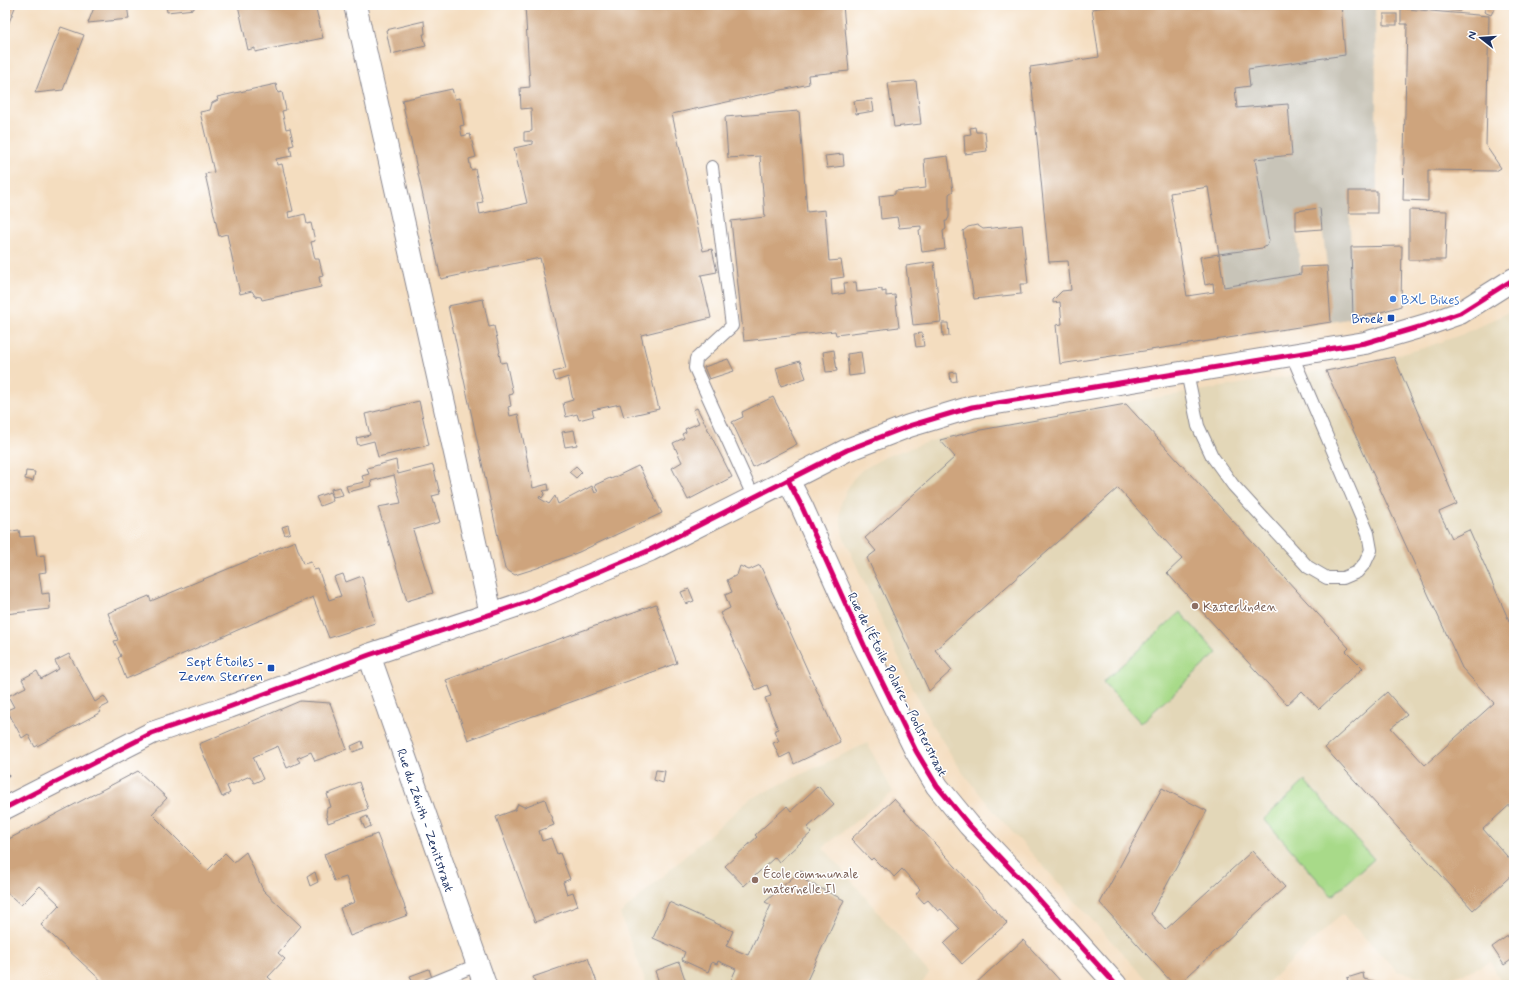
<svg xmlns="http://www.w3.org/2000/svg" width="1519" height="990" font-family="Mynerve,sans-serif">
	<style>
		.built { fill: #e3d7b8 }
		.industrial { fill: #c8c4b8 }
		.green { fill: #a8da89; stroke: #628474 }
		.building { fill: #cea47d }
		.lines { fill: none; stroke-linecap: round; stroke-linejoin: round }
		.service-casing { stroke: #88868e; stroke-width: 14 }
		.minor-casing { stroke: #88868e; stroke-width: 24 }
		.path { stroke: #88868e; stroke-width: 2.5; stroke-dasharray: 3 3; stroke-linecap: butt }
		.service { stroke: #fff; stroke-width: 12 }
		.minor { stroke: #fff; stroke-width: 22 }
		.cycleway-casing { stroke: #fff; stroke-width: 8 }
		.cycleway { stroke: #d6006c; stroke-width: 5 }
		.shop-dot { fill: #3f7fe0; stroke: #fff; stroke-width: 1.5 }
		.transit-dot { fill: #1a4fb4; stroke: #fff; stroke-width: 1.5 }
		.education-dot { fill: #8d6e63; stroke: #fff; stroke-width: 1.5 }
		.labels { text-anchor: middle; stroke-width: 3; stroke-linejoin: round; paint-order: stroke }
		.shop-label { font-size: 13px; fill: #366cbe; stroke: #fff; text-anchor: start }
		.transit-label { font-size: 13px; fill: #164399; stroke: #fff; text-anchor: end }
		.education-label { font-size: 13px; fill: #785e54; stroke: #fff; text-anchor: start }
		.street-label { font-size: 13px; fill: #1b2f5e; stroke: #fff }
	</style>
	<rect width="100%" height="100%" fill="#fff"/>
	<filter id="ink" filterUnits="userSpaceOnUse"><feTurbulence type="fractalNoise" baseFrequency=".025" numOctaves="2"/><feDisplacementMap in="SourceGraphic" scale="8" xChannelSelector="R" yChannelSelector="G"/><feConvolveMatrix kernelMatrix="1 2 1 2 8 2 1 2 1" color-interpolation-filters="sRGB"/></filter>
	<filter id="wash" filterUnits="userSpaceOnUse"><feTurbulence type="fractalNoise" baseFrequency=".012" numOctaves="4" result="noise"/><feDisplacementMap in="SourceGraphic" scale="16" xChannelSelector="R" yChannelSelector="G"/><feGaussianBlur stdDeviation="0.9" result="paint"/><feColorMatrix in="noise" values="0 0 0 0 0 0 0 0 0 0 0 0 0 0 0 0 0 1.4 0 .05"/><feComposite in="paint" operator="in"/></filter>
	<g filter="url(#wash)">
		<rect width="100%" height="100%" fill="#f4ddbf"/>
		<!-- built -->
		<g class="built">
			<path d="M1514 309V985H1502L1491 962 1442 982 1397 971 1342 914 1265 985H1151L996 814 963 773 931 723 907 676 843 536 840 515 841 503 846 491 853 479 862 470 887 456 937 439 964 432 992 425 1368 363 1424 348 1463 334 1485 324Z"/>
			<path d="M867 743 893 792 823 847 929 973 921 985H647L620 914 750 799Z"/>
		</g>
		<!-- industrial -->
		<path class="industrial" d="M1178 5H1375L1377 191 1349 192 1353 318 1331 322 1327 266 1320 209 1296 211V231L1307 326 1233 337Z"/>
		<!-- green -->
		<g class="green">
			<path d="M1180 612 1217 653 1141 723 1103 682Z"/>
			<path d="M1305 781 1374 859 1332 896 1264 819Z"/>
		</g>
		<g id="blocks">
			<!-- building -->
			<g class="building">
				<path d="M5 5H16L5 32Z"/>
				<path d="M95 5H127L129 19 88 23Z"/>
				<path d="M166 5H194V9L167 12Z"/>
				<path d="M238 5H315L323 38 255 52V48L248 50Z"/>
				<path d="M525 5H843L849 71 808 75 809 84 672 114 703 251 712 249 717 272 701 275 711 318 641 335 659 409 624 417 620 404 592 410 594 416 579 420 577 414 566 417 563 403 573 400 568 377 556 381 553 372 566 369 540 258 441 279 402 100 452 89 455 99 459 98 464 125 460 126 462 136 470 134 476 157 469 159 471 170 475 169 483 202 478 203 480 214 527 203 514 148 533 144V141H524V132L532 131 531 108 521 109 520 88 530 87Z"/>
				<path d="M1115 5H1341L1345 55 1248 69 1250 86 1235 88 1237 108 1288 104 1292 155 1255 159 1268 236 1269 240 1267 246 1262 248 1219 254 1208 187 1170 193 1187 296 1214 292 1213 283 1205 285 1200 257 1219 254 1224 287 1301 274V267L1327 266 1331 322 1060 364 1056 325 1062 324 1060 302 1053 303V300L1062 291 1071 290 1068 261 1049 262 1030 67 1099 57 1092 9Z"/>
				<path d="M1397 5H1407L1405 8 1407 9 1489 16 1486 146 1501 168 1496 171 1428 170V201L1403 200 1407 24H1401V7Z"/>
				<path d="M1424 5H1435L1433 9Z"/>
				<path d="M1441 5H1462L1460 11 1439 9Z"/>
				<path d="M1487 5H1496L1491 15 1484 12Z"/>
				<rect x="1384" y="14" width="13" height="11"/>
				<path d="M424 21 425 34H423L426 46 391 54 386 30Z"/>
				<path d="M61 27 84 35 63 90 35 93Z"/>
				<path d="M916 81 921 124 894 127 888 83Z"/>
				<path d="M276 84 278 93 282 92 286 110 282 111 286 129 290 128 294 145 290 146 292 156 276 159 277 165 282 164 293 211 288 212 289 218 305 214 307 224 311 223 315 241 311 242 315 259H319L323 276 319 277 321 287 262 300 261 297 255 296 252 291 240 294 227 234 219 236 205 174 214 172 200 112 210 110 212 103 218 100 217 97Z"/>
				<path d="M872 99 874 111 856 114 854 101Z"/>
				<path d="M799 111 807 212 825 210 829 261 841 260 844 277 831 279 832 295 845 293 844 283 856 282 857 292 882 289V292L886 291V296L895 295 899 327 836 335 835 331 744 341 731 221 765 217 760 156 728 158 725 117Z"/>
				<path d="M975 127 976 132H985L987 151 965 154 964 135 971 134 970 128Z"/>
				<path d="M843 154 844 166 827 168 825 156Z"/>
				<path d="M948 156 953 191 949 194V217L947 221H945L946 229 943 231 945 249 922 252 919 230H921V226L899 228 897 217 881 219 879 196 895 194V191L926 188 924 159Z"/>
				<rect x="1349" y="191" width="28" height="22"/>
				<path d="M1320 208 1322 229 1296 231V211Z"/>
				<path d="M1409 210 1447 211 1445 260H1409Z"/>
				<path d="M977 225 983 229 1022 225 1028 284H1020L1021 294 974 299 963 231 968 227Z"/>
				<path d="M1402 246 1401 306 1378 313 1353 318 1351 247Z"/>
				<path d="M934 262 941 322 913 325 906 266Z"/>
				<path d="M483 299 489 327 494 326 500 352 499 353 501 363 506 362 513 394 509 395 511 406 508 407 510 416 518 414 533 488 548 484 549 490 543 491 545 493 542 498 540 496 539 498 549 504 555 496 558 504 592 486 595 493 598 492 595 485 610 478 611 479 638 466 640 468 662 513 579 552 537 568 515 575 505 569 448 306Z"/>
				<path d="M942 323H948L949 336H943Z"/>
				<path d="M922 333 924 346 916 347 914 334Z"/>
				<path d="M834 350 837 371 826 372 823 352Z"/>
				<path d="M861 352 864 374 849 376 847 354Z"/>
				<path d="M1394 357 1457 504 1439 512 1452 538 1469 530 1514 632V801L1483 829 1514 864V873L1473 910 1325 748 1387 692 1407 715 1391 728 1425 765 1494 703 1462 668 1326 371Z"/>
				<path d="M728 359 734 371 709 379 704 367Z"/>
				<path d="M800 361 806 378 781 386 776 368Z"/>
				<path d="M956 372 957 381 951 382 950 373Z"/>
				<path d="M773 397 797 444 753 467 732 422 743 417 742 412Z"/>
				<path d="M419 401 429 445 378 457 374 441 358 445 356 438 370 435 365 414Z"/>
				<path d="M1126 404 1349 648 1346 651 1363 668 1319 709 1302 691 1287 705 1167 573 1182 559 1118 488 935 650 952 670 929 691 867 558 876 551 865 538 955 457 940 440 975 431Z"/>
				<path d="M697 408 732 477 688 500 672 468 682 462 673 443 684 438 682 434 686 432 685 429 699 423 693 410Z"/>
				<path d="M574 430 577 445 565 447 562 432Z"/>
				<path d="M396 460 398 474 433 465 440 494 432 496 440 522 413 530 433 593 407 601 378 507 401 503 394 475 371 481 372 486 348 492 346 486 364 482 362 476 369 474 367 468Z"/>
				<path d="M576 466 582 472 576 478 569 472Z"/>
				<path d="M26 471 35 472 33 481 25 479Z"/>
				<path d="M340 487 343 495 333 497 331 489Z"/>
				<path d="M330 492 333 501 320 506 316 497Z"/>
				<path d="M288 525 290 533 285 535 282 527Z"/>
				<path d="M19 530 20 537 34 536 37 556 44 555 46 572 39 573 42 594 49 593 50 609 5 614V532Z"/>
				<path d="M295 541 303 564 311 562 314 570 318 569 329 600 341 596 334 577 343 574 346 582 362 576 375 623 329 638 313 597 126 679 118 658 121 656 114 641 118 640 108 613 149 596 151 601Z"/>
				<path d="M760 565 840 742 794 764 790 753 780 758 773 743 779 741 774 731 778 729 765 698 771 696 767 685 756 690 720 613 730 608 725 595 732 592 727 580 737 575 740 566 749 570Z"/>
				<path d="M689 589 694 601 686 604 681 592Z"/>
				<path d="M656 604 677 663 468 740 446 680Z"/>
				<path d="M69 654 95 702 104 696 109 704 99 709 101 712 35 747 28 734 22 738 7 710 14 707 8 696 26 687 22 679 37 671 41 679 59 669 55 661Z"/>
				<path d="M300 701 330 703 347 749 315 761 311 752 297 758 300 762 287 768 278 746 253 757 263 779 254 783 250 776 227 786 230 793 222 797 199 744Z"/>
				<path d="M362 741 364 748 353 752 351 746Z"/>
				<path d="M656 770 665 771 663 783 654 780Z"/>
				<path d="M138 771 167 798 152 814 208 870 225 853 234 862 246 852 263 890 301 926 278 953 285 959 268 977 277 985H106L41 925 60 905 40 886 21 905 5 891V841Z"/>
				<path d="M359 782 368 809 328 823 326 814 327 808 331 807 327 794Z"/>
				<path d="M818 786 834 804 807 828 811 833 779 862 775 857 744 886 725 866 757 837 755 835 787 806 791 811Z"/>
				<path d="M1162 788 1207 811 1151 914 1165 930 1252 851 1285 887 1178 985H1174L1100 903Z"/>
				<path d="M545 799 554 825 539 831 542 841 551 838 557 854 560 853 570 879 563 882 567 894 573 892 578 906 535 922 496 817 515 810 518 804 524 807Z"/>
				<path d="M894 799 1007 923 962 964 944 944 960 929 941 909 938 911 928 900 924 903 916 894 920 889 902 869 894 877 886 868 884 869 873 858 871 860 851 839Z"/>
				<path d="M367 816 371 826 365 829 361 819Z"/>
				<path d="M377 834 408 915 350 936 340 908 355 902 346 877 334 881 324 854Z"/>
				<path d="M801 870 808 878 806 881 844 900 805 985H729L736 969 718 961 717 964 712 962 708 972 682 960 685 952 653 938 669 902 733 931 726 946 748 955 771 905 765 902Z"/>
				<path d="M315 872 318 882 310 886 307 877Z"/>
				<path d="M1509 935 1514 942V958L1504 965 1492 947Z"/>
				<path d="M1023 940 1064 985H974Z"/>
				<path d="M588 958 598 985H536L533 977Z"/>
				<path d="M679 962 687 985H660L655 971Z"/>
				<path d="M429 969 432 978 413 984 410 976Z"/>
				<path d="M1363 973 1364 979 1388 985H1349L1347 978Z"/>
			</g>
		</g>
	</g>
	<g filter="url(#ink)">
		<use href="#blocks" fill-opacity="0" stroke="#88868e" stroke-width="1"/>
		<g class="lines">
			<defs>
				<g id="service">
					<path d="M712 167 732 326 696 359 695 368 754 498"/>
					<path d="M1187 372 1198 426 1212 456 1233 485 1308 567 1327 578H1343L1357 572 1365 563 1371 550 1368 533 1292 355"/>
					<path d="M428 985 477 965"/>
				</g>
				<g id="minor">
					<path d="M355 5 491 614"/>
					<path d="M788 480 802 507 864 645 916 751 937 786 969 825 1026 885 1116 985"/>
					<path d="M369 655 485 985"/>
					<path d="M5 808 152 733 229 707 369 655 527 602 650 550 847 450 909 426 972 407 1365 343 1426 325 1460 313 1514 279"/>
				</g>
			</defs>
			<!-- service casing -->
			<use href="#service" class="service-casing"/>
			<!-- minor casing -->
			<use href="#minor" class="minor-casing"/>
			<!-- path -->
			<path class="path" d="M5 768 9 778"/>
			<!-- service -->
			<use href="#service" class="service"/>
			<!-- minor -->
			<use href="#minor" class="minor"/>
			<defs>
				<g id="cycleway">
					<path d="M788 480 802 507 864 645 916 751 937 786 969 825 1026 885 1116 985"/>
					<path d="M5 808 152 733 229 707 369 655 527 602 650 550 847 450 909 426 972 407 1365 343 1426 325 1460 313 1514 279"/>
				</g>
			</defs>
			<!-- cycleway casing -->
			<use href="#cycleway" class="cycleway-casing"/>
			<!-- cycleway -->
			<use href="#cycleway" class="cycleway"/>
		</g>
	</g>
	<!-- markers -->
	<circle class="shop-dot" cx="1393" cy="299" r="4"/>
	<g class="transit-dot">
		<rect x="1387" y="314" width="8" height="8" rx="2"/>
		<rect x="267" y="664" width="8" height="8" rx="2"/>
	</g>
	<g class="education-dot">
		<circle cx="1195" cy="606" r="4"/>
		<circle cx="755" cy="880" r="4"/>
	</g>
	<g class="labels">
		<!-- shop labels -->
		<g class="shop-label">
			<text x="1401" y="304">BXL Bikes</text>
		</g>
		<!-- transit labels -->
		<g class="transit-label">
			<text x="1383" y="323">Broek</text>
			<text x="263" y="666">Sept Étoiles -<tspan x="263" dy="15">Zeven Sterren</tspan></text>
		</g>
		<!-- education labels -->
		<g class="education-label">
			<text x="1203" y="611">Kasterlinden</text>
			<text x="763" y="878">École communale<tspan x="763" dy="15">maternelle II</tspan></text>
		</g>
		<!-- street labels -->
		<g class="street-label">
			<text transform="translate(898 684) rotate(63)" y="5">Rue de l'Étoile Polaire - Poolsterstraat</text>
			<text transform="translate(426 820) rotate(71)" y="5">Rue du Zénith - Zenitstraat</text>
		</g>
	</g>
	<!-- margin -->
	<rect width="1519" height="990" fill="none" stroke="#fff" stroke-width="20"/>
	<!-- north arrow -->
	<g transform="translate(1481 38) rotate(287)" stroke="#ffffff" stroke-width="3" paint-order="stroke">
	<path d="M0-3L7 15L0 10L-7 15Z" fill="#1b2f5e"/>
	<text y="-6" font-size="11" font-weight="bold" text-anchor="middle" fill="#1b2f5e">N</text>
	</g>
</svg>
